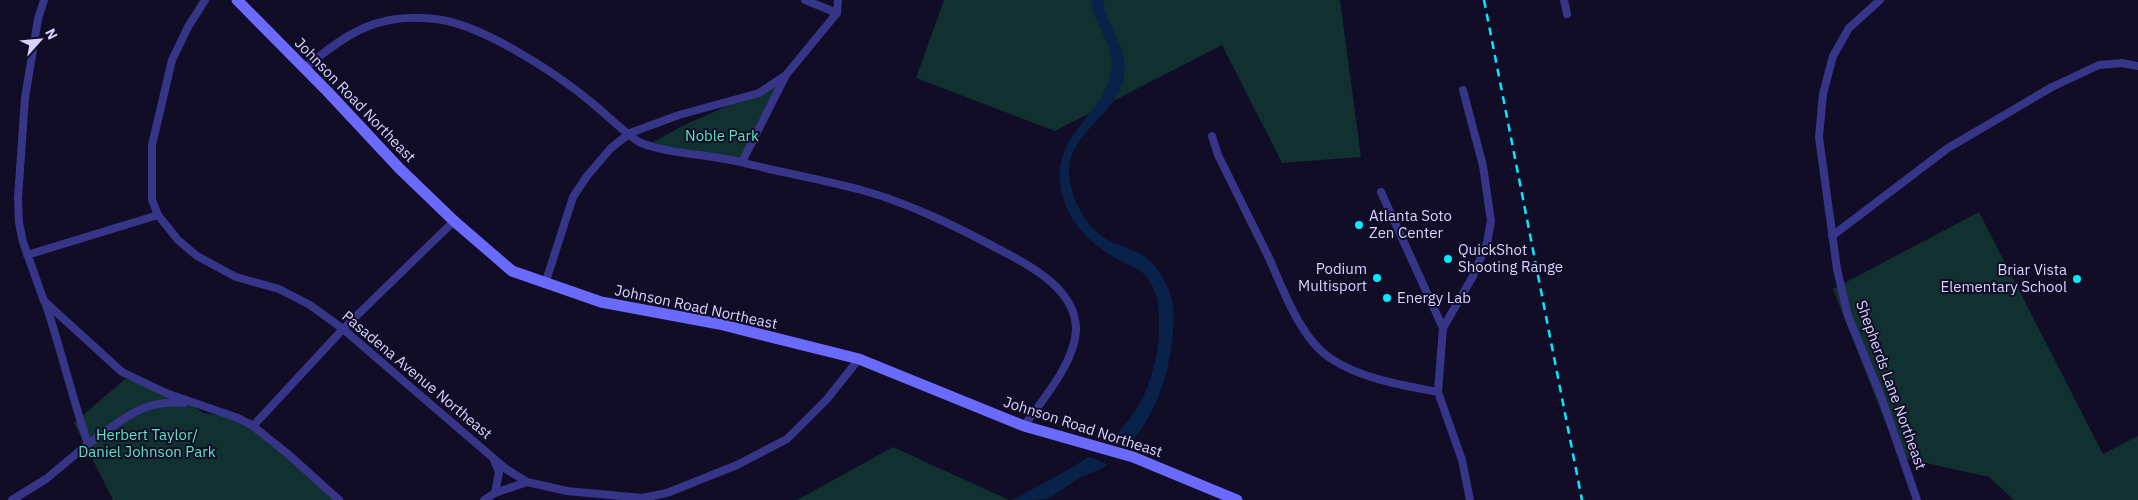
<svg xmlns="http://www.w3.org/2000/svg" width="2138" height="500" font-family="'IBM Plex Sans',sans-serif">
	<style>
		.green { fill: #10312f }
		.water { fill: #09224a }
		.pier { fill: #110d26 }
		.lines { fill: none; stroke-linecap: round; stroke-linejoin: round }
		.street { stroke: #373588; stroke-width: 8 }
		.secondary { stroke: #6a6aff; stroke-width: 11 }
		.rail { stroke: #00ebfe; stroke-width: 2.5; stroke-dasharray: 8 6; stroke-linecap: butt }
		.poi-dot { fill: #00ebfe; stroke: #110d26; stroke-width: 2 }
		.labels { text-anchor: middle; stroke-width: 4; stroke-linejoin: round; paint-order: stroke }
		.street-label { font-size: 15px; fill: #d7d3ff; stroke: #110d26 }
		.park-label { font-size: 15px; fill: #57e7bf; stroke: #110d26 }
		.poi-label { font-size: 15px; fill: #d7d3ff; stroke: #110d26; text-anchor: start }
	</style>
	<rect width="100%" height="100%" fill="#110d26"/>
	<!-- green -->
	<g class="green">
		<path d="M944 0H1340L1361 157 1282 163 1222 45 1055 131 916 78Z"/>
		<path d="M779 83 737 164 650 144 682 126Z"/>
		<path d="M1979 212 2103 454 2138 436V500H2014L1989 477 1899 457 1833 289Z"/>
		<path d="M125 379 159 386 204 413 251 419 333 500H113L74 423Z"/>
		<path d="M893 447 1009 500H797Z"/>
	</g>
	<!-- water -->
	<path class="water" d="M1091 0H1103C1106 26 1129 48 1124 75 1118 118 1061 134 1070 182 1074 205 1088 229 1108 240 1122 247 1137 250 1149 260 1158 268 1163 278 1168 288 1176 306 1174 329 1171 348 1165 392 1145 437 1108 464 1100 470 1090 473 1081 477 1070 483 1055 496 1046 499 1037 500 1022 500 1012 500 1071 468 1133 443 1152 373 1156 359 1159 346 1159 332 1159 310 1160 293 1145 275 1139 268 1128 265 1119 260 1092 245 1070 225 1062 194 1048 135 1102 119 1111 72 1116 46 1094 25 1091 0Z"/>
	<!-- pier -->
	<path class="pier" d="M1107 440 1128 449 1110 465 1087 456Z"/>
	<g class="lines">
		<!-- street -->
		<g class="street">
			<path d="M44 0 38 19 25 98 18 198 19 223 23 242 44 301 122 372 166 393 238 418 253 426 288 454 339 500"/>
			<path d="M205 0 188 27 172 60 152 145V200L158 215 178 240 197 256 236 277 279 289 310 305 343 329 506 469 527 482 567 491 642 498 667 493 737 465 787 439 827 399 859 359"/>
			<path d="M805 0 837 13"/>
			<path d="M1564 0 1567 14"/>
			<path d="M1880 0 1849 28 1833 56 1823 94 1819 137 1837 269 1848 316 1882 399 1917 500"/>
			<path d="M305 68C347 33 378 12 435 19 480 23 556 73 591 102 600 109 634 141 641 143 673 155 710 154 744 163 784 173 825 180 865 191 914 205 961 229 1006 253 1035 268 1077 292 1076 331 1074 364 1042 400 1024 426"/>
			<path d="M1463 90 1483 166 1491 221 1487 243 1473 276 1443 328 1438 392 1462 460 1470 500"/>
			<path d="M1212 136 1218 155C1235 189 1252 223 1269 258 1283 289 1300 338 1330 358 1361 379 1402 385 1438 392"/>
			<path d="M742 162 785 77"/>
			<path d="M1381 192 1443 328"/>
			<path d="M1832 236 1948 148 2052 87 2099 65 2122 63 2138 66"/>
			<path d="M27 255 158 215"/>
			<path d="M545 284 573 197 587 176 611 148 630 133 679 115 759 93 786 75 837 13 838 0"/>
			<path d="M253 426 343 329 454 221"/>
			<path d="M88 444C122 421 141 399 184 403"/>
			<path d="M494 460 499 472 495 493"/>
			<path d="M12 500 46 479 88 444C72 397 61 349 45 302"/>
			<path d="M484 500 495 493 527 482"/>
		</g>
		<!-- secondary -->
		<path class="secondary" d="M237 0 328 92 399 168 454 221 512 271 601 302 719 324 859 359 1024 426 1133 457 1237 500"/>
		<!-- rail -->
		<path class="rail" d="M1484 0 1582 500"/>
	</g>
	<!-- markers -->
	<g class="poi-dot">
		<circle cx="1359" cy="225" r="5"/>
		<circle cx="1448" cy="259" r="5"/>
		<circle cx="1377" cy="278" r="5"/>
		<circle cx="2077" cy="279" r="5"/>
		<circle cx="1387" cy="298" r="5"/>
	</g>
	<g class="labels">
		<!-- street labels -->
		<g class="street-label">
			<text transform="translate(355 100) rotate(46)" y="5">Johnson Road Northeast</text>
			<text transform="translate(696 307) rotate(12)" y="5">Johnson Road Northeast</text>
			<text transform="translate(417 375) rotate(40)" y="5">Pasadena Avenue Northeast</text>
			<text transform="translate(1891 385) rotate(70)" y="5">Shepherds Lane Northeast</text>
			<text transform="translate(1083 427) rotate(18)" y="5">Johnson Road Northeast</text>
		</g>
		<!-- park labels -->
		<g class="park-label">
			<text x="722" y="141">Noble Park</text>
			<text x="147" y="440">Herbert Taylor/<tspan x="147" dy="17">Daniel Johnson Park</tspan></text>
		</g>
		<!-- poi labels -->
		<g class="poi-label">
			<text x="1369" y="221">Atlanta Soto<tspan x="1369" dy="17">Zen Center</tspan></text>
			<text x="1458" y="255">QuickShot<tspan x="1458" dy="17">Shooting Range</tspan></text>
			<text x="1367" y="274" text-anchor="end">Podium<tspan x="1367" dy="17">Multisport</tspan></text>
			<text x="2067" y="275" text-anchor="end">Briar Vista<tspan x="2067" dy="17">Elementary School</tspan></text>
			<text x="1397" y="303">Energy Lab</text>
		</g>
	</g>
	<!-- north arrow -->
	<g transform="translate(40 40) rotate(63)" stroke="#110d26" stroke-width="4" paint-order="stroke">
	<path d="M0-4L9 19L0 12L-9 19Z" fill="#d7d3ff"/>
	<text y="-8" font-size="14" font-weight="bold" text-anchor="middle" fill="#d7d3ff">N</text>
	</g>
</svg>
